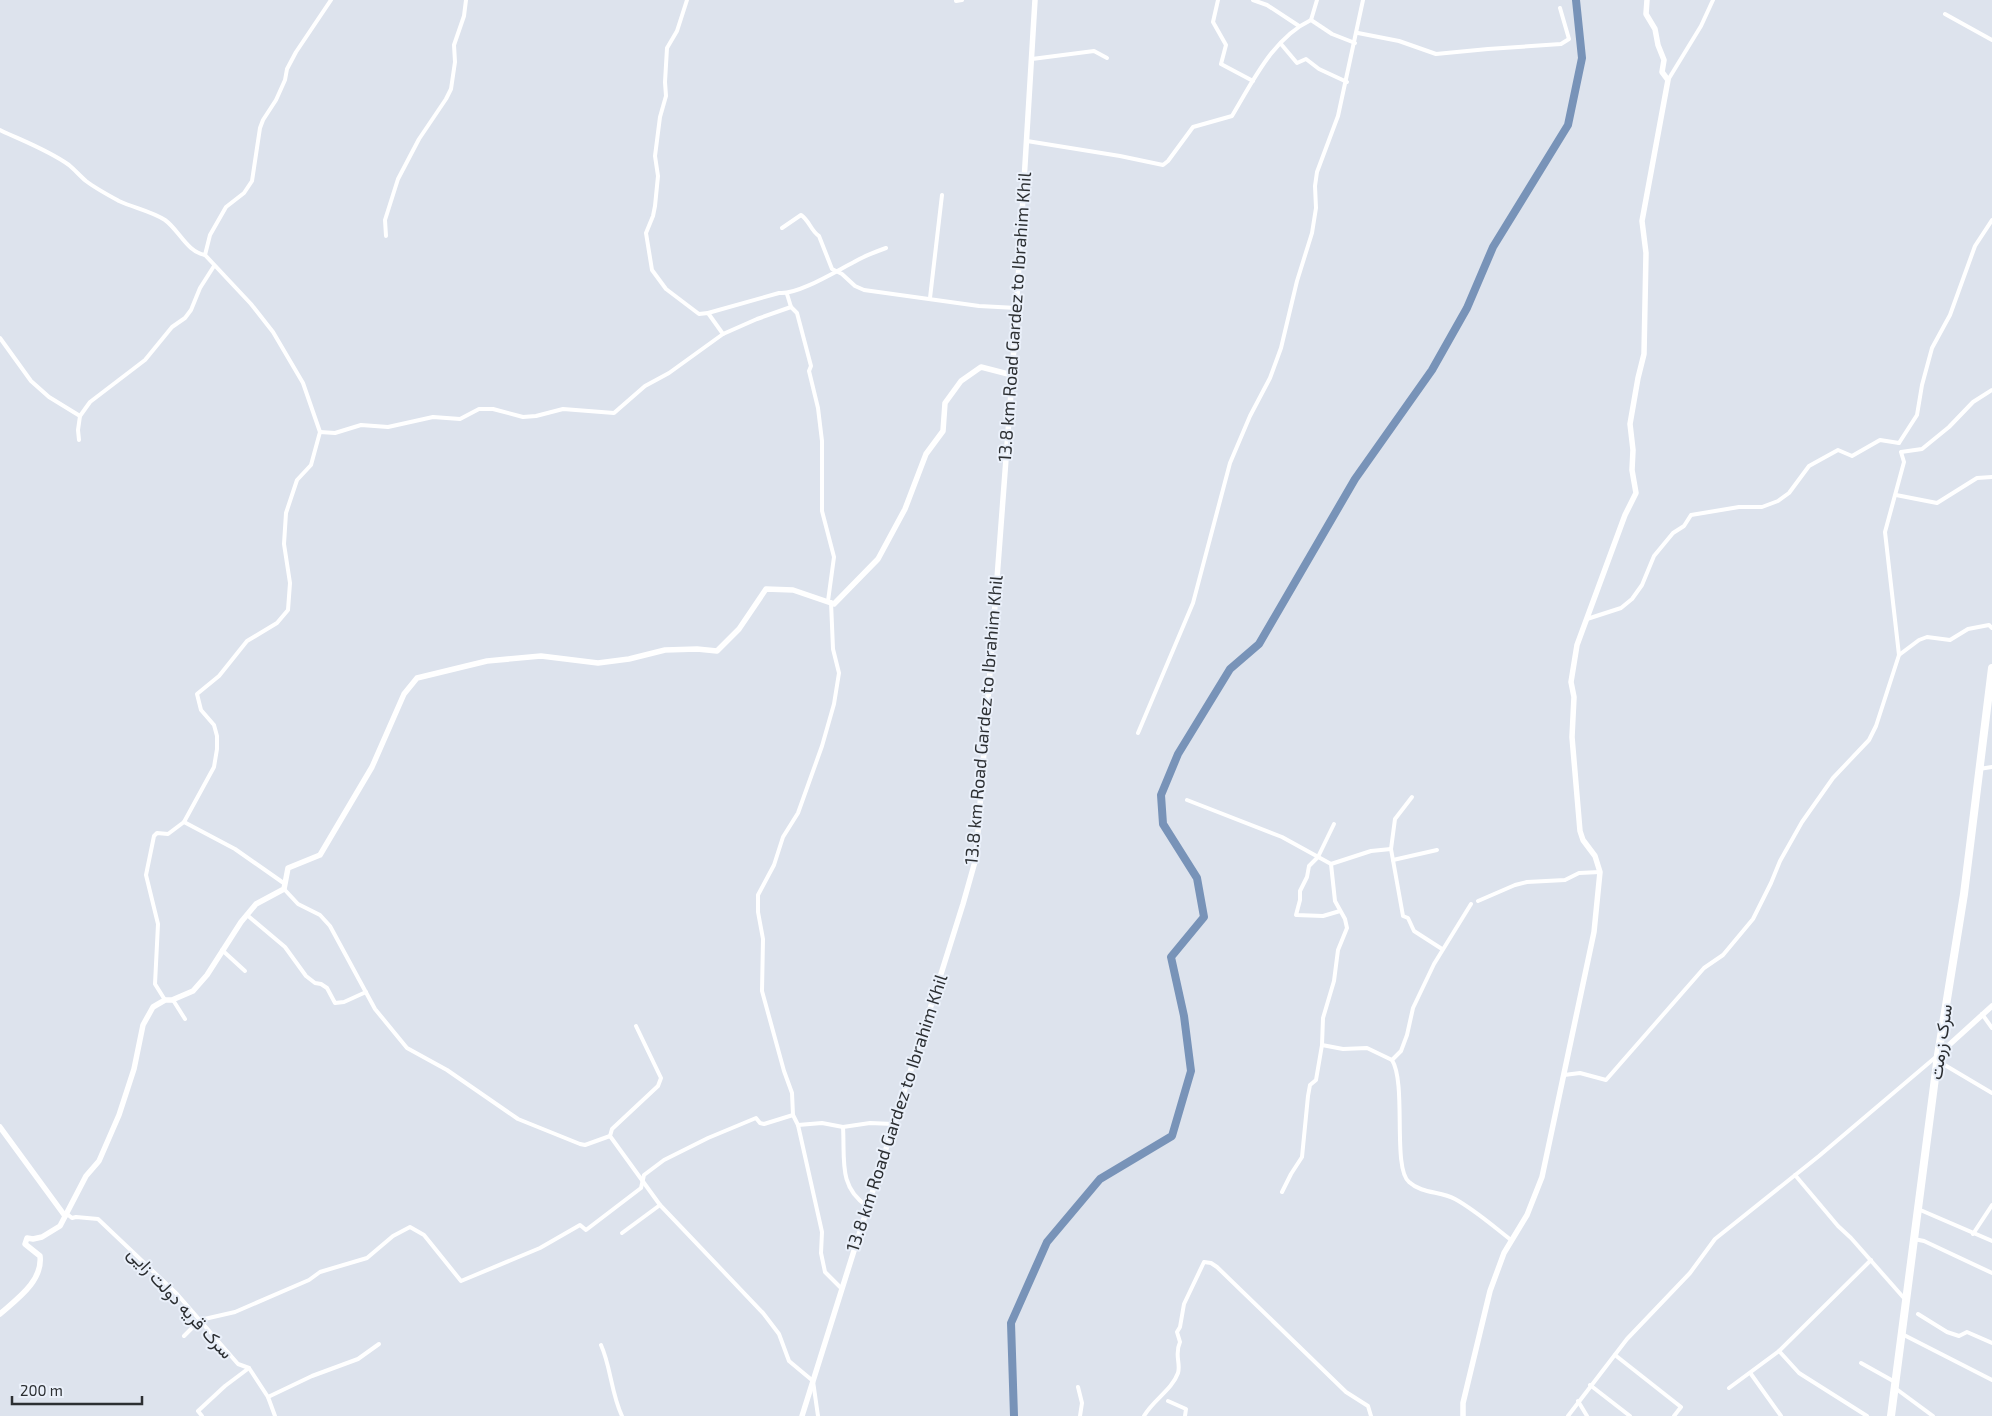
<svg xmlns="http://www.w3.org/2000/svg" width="1992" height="1416" font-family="'Exo 2',Vazirmatn,sans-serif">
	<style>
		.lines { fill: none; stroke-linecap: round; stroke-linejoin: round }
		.river { stroke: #7893b8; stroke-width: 8 }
		.street { stroke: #fff; stroke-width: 4 }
		.secondary { stroke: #fff; stroke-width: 5.5 }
		.highway { stroke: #fff; stroke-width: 8 }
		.labels { text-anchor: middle; stroke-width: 4; stroke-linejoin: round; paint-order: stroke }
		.street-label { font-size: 18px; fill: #2c2f32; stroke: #eaf0fa }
	</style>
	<rect width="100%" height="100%" fill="#dde3ed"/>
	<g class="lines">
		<!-- river -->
		<path class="river" d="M1014 1416 1011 1323 1047 1242 1100 1179 1172 1136 1191 1071 1184 1016 1171 957 1204 917 1197 878 1163 824 1161 795 1178 754 1230 669 1259 644 1355 479 1432 370 1467 308 1493 247 1568 125 1582 58 1576 0"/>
		<!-- street -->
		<g class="street">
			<path d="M687 0 677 31 667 48 665 82 666 96 660 117 655 156 658 176 655 206 653 216 646 233 652 270 666 289 699 314 708 313 723 334"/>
			<path d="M1218 0 1213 22 1226 45 1221 64 1253 81"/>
			<path d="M1253 0 1267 5 1299 26"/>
			<path d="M956 1 962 0"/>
			<path d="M1945 14 1992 40"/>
			<path d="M1311 20 1332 34 1355 43"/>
			<path d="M1358 33 1399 41 1436 54 1488 49 1561 44 1569 39 1560 8"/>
			<path d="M1281 44 1297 63 1306 59 1319 69 1347 82"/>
			<path d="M1032 59 1094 51 1107 58"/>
			<path d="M1668 80 1701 26 1713 0"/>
			<path d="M0 130C23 141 48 150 69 165 75 170 80 176 86 181 95 188 108 195 119 201 134 208 151 211 165 220 179 230 187 252 205 255L251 304 273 332 303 383 320 432 311 465 297 480 286 513 284 544 290 583 288 610 277 623 247 641 219 676 197 694 201 710 214 725 217 736V749L214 767 184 822 168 834 157 833 154 836 146 875 158 924 155 984 165 1000"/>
			<path d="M1027 141 1120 156 1163 165 1168 161 1193 127 1232 116C1253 81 1273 38 1311 20L1317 0"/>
			<path d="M782 228 801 215C809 220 811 231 819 236L832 269 842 274 855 286 864 290 979 306 1017 308"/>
			<path d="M386 236 385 220 398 179 419 139 446 99 451 89 455 62 454 45 464 16 466 0"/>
			<path d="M205 255 210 235 226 207 244 193 252 181 260 128 263 120 276 100 285 80 287 69 296 52 331 0"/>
			<path d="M787 294 791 307 797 313 811 366 809 371 818 408 822 441V511L834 557 828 601"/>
			<path d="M930 298 942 195"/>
			<path d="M708 313 779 293C798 295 836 271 854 262 864 256 875 252 886 248"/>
			<path d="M0 338 31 381 49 397 80 416"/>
			<path d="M320 432 335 433 361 425 388 427 433 417 460 419 479 409H493L523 417 536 416 563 409 614 413 645 386 669 373 723 334 757 319 791 307"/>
			<path d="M79 440 78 430 80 416 90 402 145 360 172 327 185 318 191 310 200 288 214 266"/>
			<path d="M1899 443 1917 415 1922 385 1932 348 1950 315 1975 246 1992 220"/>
			<path d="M1896 495 1937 503 1977 478 1992 477"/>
			<path d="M831 602 833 649 839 673 834 704 822 746 798 813 783 837 774 865 758 895V912L763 939 762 991 784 1071 792 1093 793 1115 798 1125 822 1232 821 1253 825 1272 842 1289"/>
			<path d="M1587 619 1621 608 1632 599 1642 585 1654 556 1673 533 1684 526 1691 515 1739 507H1762L1778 501 1789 493 1809 466 1838 450 1852 456 1880 440 1899 443"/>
			<path d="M1899 655 1919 640 1927 637 1950 640 1968 629 1989 625 1992 628"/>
			<path d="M1138 733 1193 603 1230 463 1250 416 1270 378 1281 348 1297 281 1312 233 1316 208 1315 186 1317 172 1338 116 1363 0"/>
			<path d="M1979 769 1992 767"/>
			<path d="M1412 797 1395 819 1391 849 1403 916 1408 918 1414 931 1442 949"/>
			<path d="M1187 800 1282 837 1331 864 1335 901 1345 919 1347 928 1338 950 1334 981 1323 1018 1322 1045 1316 1080 1310 1085 1308 1096 1302 1157 1291 1174 1282 1192"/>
			<path d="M184 822 235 849 285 884"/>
			<path d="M1334 824 1318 857 1309 866 1307 877 1300 891V900L1296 915 1323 916 1340 911"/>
			<path d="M1393 860 1437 850"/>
			<path d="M1331 864 1371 851 1391 849"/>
			<path d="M284 889 298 904 320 915 330 926 375 1009 407 1048 447 1070 518 1119 580 1144 585 1145 610 1136"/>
			<path d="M1478 901 1515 885 1527 882 1565 880 1579 873 1600 872"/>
			<path d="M1471 904 1434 964 1413 1008 1407 1035 1401 1051 1392 1060C1407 1084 1392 1168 1409 1182 1422 1194 1441 1191 1455 1199 1475 1210 1493 1226 1511 1240"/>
			<path d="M247 915 285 947 306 976 315 983 321 984 327 988 335 1003 344 1002 366 992"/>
			<path d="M222 950 245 971"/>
			<path d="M173 1000 185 1019"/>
			<path d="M1982 1014 1992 1028"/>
			<path d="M636 1026 661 1078 658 1086 612 1129 610 1136 660 1205 763 1313 779 1334 789 1361 813 1381 818 1416"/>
			<path d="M1322 1045 1343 1049 1367 1048 1392 1060"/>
			<path d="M1938 1065 1942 1066 1943 1064 1992 1093"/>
			<path d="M1564 1075 1580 1073 1606 1080 1704 968 1723 955 1753 919 1771 883 1780 861 1802 822 1833 778 1869 740 1876 726 1899 655 1885 532 1904 462 1901 452 1922 449 1949 427 1973 402 1992 390"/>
			<path d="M798 1125 822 1123 843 1127 870 1123 893 1124"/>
			<path d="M843 1127C845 1159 838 1187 867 1206"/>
			<path d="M1795 1175 1838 1226 1851 1238 1903 1297 1907 1299"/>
			<path d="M1918 1209 1992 1241"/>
			<path d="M67 1214 72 1218 76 1217 98 1219 177 1294 238 1364 249 1368 268 1397 275 1416"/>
			<path d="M622 1233 660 1205"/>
			<path d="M1973 1234 1992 1205"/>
			<path d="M1914 1239 1924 1241 1992 1273"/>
			<path d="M1918 1314 1947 1332 1959 1336 1967 1332 1992 1343"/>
			<path d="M1902 1334 1992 1380"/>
			<path d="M184 1336 200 1320 235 1312 309 1280 320 1272 367 1258 393 1236 410 1227 424 1235 461 1281 540 1248 580 1225 586 1230 641 1188 644 1175 664 1160 708 1138 756 1118 760 1123 764 1124 793 1115"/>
			<path d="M601 1345C611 1367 611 1393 622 1416"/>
			<path d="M1779 1351 1799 1373 1867 1416"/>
			<path d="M1615 1355 1681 1407 1674 1416"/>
			<path d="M1861 1363 1895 1382"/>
			<path d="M1751 1374 1781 1416"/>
			<path d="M1590 1385 1630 1416"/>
			<path d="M1078 1387 1082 1403 1080 1416"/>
			<path d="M1729 1388 1779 1351 1871 1260"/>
			<path d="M1895 1388 1933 1416"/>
			<path d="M268 1397 312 1376 358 1359 379 1344"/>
			<path d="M1168 1401 1186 1409 1185 1416"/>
			<path d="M1578 1401 1587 1416"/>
			<path d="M202 1416 198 1411 225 1386 249 1368"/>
			<path d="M1144 1416C1153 1400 1172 1390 1178 1373 1181 1363 1174 1355 1180 1342L1177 1332 1180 1327 1184 1304 1204 1262 1211 1263 1217 1267 1346 1392 1368 1406 1371 1416"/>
			<path d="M1568 1416 1627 1339 1690 1273 1715 1239 1819 1156 1937 1056"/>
		</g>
		<!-- secondary -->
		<g class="secondary">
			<path d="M1938 1055 1992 1006"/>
			<path d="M0 1127 65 1216"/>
			<path d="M0 1314C17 1299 43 1281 40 1256L25 1244 27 1238 33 1239 42 1237 60 1226 86 1176 99 1161 119 1115 134 1069 143 1025 153 1007 165 1000H172L193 991 207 975 241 922 256 904 284 889 288 868 320 855 372 767 404 694 417 678 487 661 541 656 598 663 629 659 665 650 697 649 717 651 739 629 766 589 793 590 834 604 878 559 905 509 926 454 943 431 945 403 961 381 981 367 1012 375"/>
			<path d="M802 1416 963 904 976 858 1012 379 1035 0"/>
			<path d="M1463 1416V1403L1490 1291 1504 1253 1527 1215 1542 1177 1594 932 1600 872 1595 856 1583 840 1580 831 1572 737 1574 697 1571 682 1577 645 1625 515 1636 493 1632 470 1633 450 1630 424 1638 378 1644 354 1646 253 1642 221 1668 80 1662 72 1664 60 1658 45 1655 29 1646 14 1647 0"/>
		</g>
		<!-- highway -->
		<path class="highway" d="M1891 1416 1938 1055 1964 894 1992 668"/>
	</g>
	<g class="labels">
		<!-- street labels -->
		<g class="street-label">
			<text transform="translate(1015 317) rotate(-86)" y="6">13.8 km Road Gardez to Ibrahim Khil</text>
			<text transform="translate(984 720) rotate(-85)" y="6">13.8 km Road Gardez to Ibrahim Khil</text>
			<text transform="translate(1941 1042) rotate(-82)" y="6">سرک زرمت</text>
			<text transform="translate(897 1113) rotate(-72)" y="6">13.8 km Road Gardez to Ibrahim Khil</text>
			<text transform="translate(180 1303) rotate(47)" y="6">سرک قریه دولت زایی</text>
		</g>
	</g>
	<!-- scale -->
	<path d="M12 1396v8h130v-8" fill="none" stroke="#2c2f32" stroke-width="2.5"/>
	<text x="20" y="1396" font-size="15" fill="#2c2f32" stroke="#eaf0fa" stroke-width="4" paint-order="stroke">200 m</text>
</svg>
